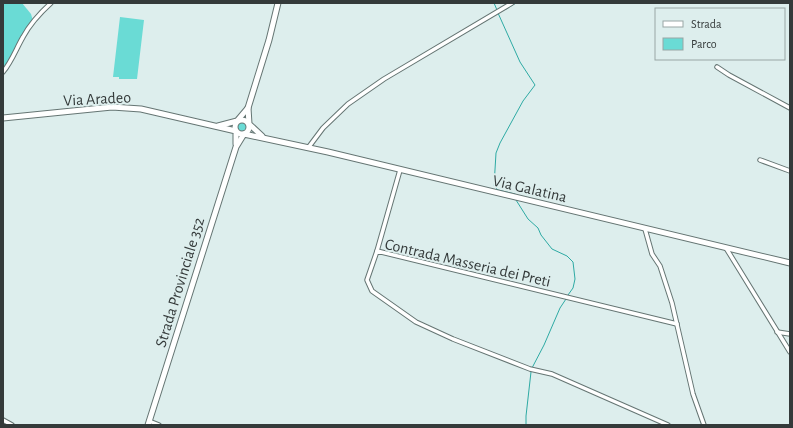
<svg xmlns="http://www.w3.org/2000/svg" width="793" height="428" font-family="'Alegreya Sans',sans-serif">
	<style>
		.green { fill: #6adbd5 }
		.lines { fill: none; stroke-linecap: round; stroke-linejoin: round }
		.stream { stroke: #2eaaa4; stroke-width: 1 }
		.street-casing { stroke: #657573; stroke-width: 5.5 }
		.secondary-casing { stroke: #657573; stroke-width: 7 }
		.street { stroke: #fff; stroke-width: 3.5 }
		.secondary { stroke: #fff; stroke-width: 5 }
		.labels { text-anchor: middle; stroke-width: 4; stroke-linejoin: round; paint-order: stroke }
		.street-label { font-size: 16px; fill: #343a3a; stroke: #ddeeed }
	</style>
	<rect width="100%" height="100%" fill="#ddeeed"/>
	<!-- green -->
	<g class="green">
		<path d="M3 3H22L31 14 33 21 3 71Z"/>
		<path d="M120 17 144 20 137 79H119V77H113Z"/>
		<circle cx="242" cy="127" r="6"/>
	</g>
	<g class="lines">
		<!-- stream -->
		<g class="stream">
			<path d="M494 3 497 10"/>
			<path d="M506 9 516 3"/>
			<path d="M498 13 520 62 535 85 523 101 500 143 496 153 494 186 498 190 515 194"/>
			<path d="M516 200 528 219 538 228 541 235 552 249 567 256 573 262 575 279 573 288 568 295"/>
			<path d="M532 368 544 345 560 308 566 299"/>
			<path d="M526 425V416L531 372"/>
		</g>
		<defs>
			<g id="street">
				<path d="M717 67 729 75 790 108"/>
				<path d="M3 72C12 61 16 49 23 37 30 24 40 13 51 3"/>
				<path d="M308 148 323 128 348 104 384 79 512 3"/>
				<path d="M760 160 790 171"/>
				<path d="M645 229 652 254 660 266 672 303 693 394 704 425"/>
				<path d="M726 248 790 352"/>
				<path d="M377 251 400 170"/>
				<path d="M777 332 790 334"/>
				<path d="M3 420 12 425"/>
				<path d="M149 421 159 425"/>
				<path d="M668 425 552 374 530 369 453 339 416 322 372 291 367 280 377 251 677 324"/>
			</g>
			<g id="secondary">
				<path d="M248 108 249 124 262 136"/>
				<path d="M3 118 112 107 141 109 236 131V144"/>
				<circle cx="242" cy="127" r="7"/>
				<path d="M218 126 237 121 248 108 269 40 278 3"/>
				<path d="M148 425 236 147 244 134 328 152 790 263"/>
			</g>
		</defs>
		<!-- street casing -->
		<use href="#street" class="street-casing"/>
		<!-- secondary casing -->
		<use href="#secondary" class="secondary-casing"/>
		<!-- street -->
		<use href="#street" class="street"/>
		<!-- secondary -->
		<use href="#secondary" class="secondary"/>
	</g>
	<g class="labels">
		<!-- street labels -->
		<g class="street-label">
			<text transform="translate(97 98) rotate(-3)" y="6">Via Aradeo</text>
			<text transform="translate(530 188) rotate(13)" y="6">Via Galatina</text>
			<text transform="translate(468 262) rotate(13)" y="6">Contrada Masseria dei Preti</text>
			<text transform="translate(179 282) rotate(-73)" y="6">Strada Provinciale 352</text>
		</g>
	</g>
	<!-- border -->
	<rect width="793" height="428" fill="none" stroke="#343a3a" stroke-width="8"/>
	<!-- legend -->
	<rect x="655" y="8" width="130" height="52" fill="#ddeeed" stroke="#99a6a5"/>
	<rect x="663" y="21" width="20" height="6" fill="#ffffff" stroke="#99a6a5"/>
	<text x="691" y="28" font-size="12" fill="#343a3a">Strada</text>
	<rect x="663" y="38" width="20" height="12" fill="#6adbd5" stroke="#99a6a5"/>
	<text x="691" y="48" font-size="12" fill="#343a3a">Parco</text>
</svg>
